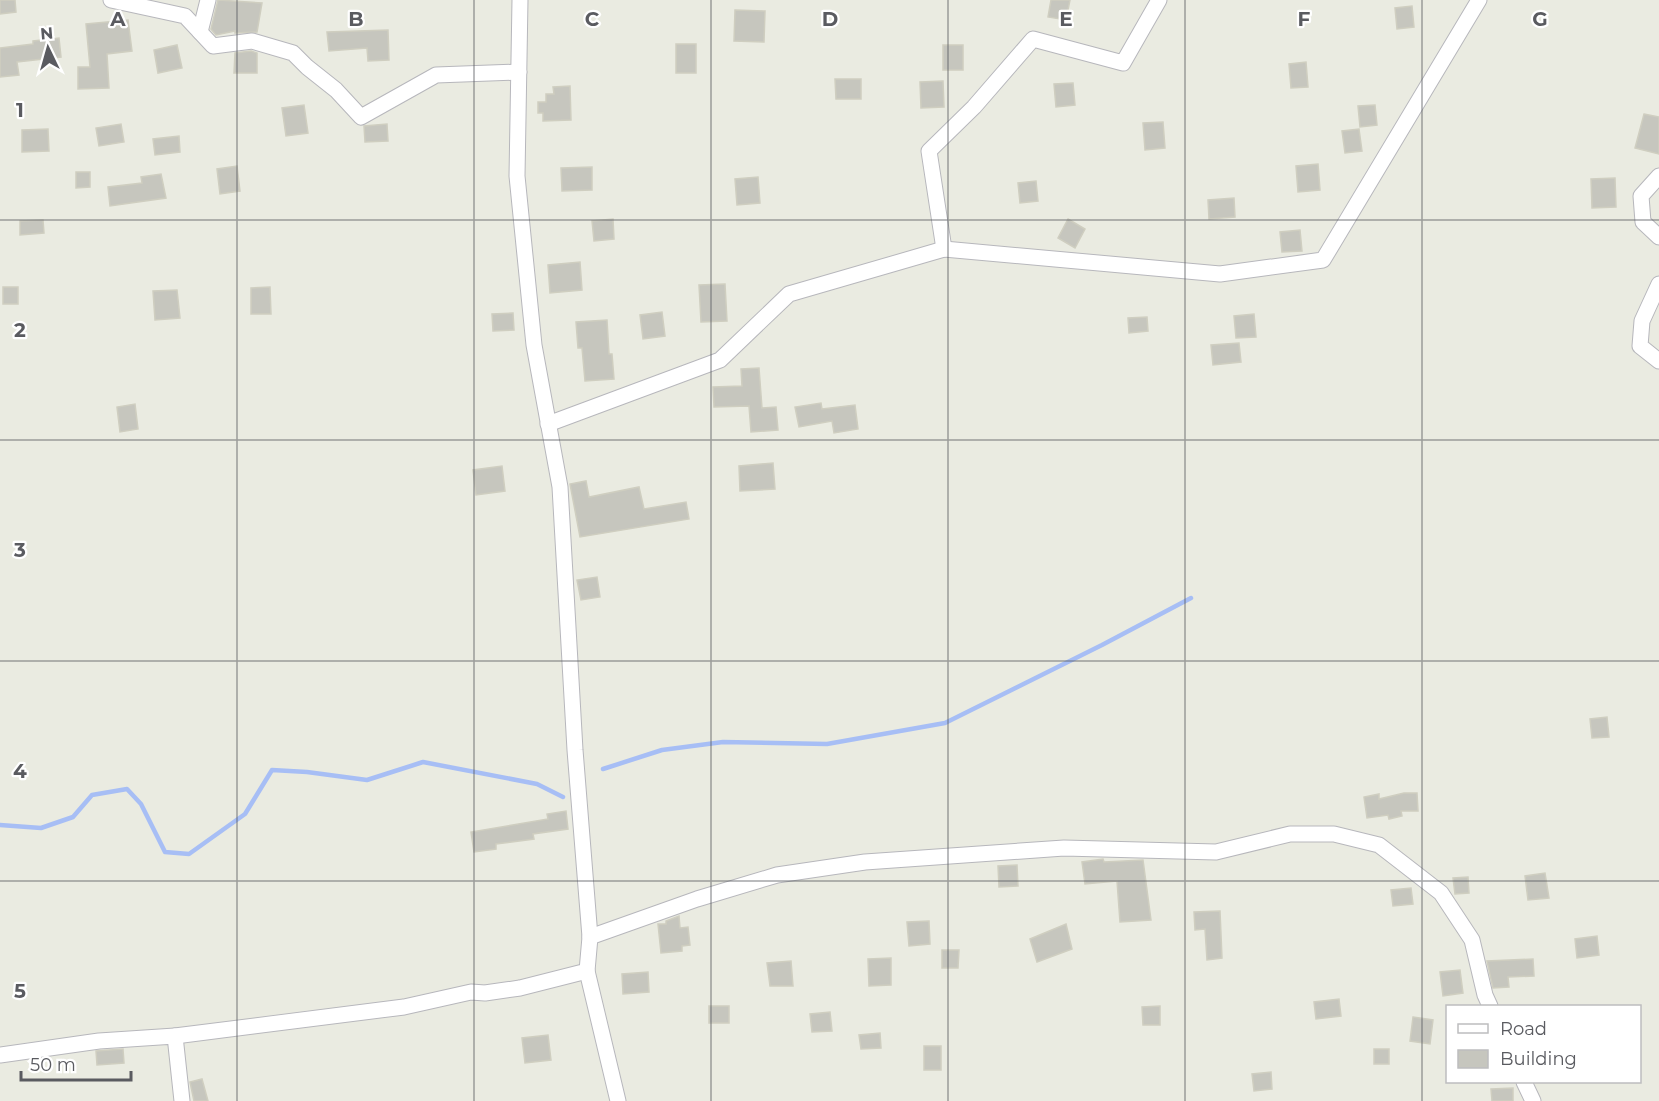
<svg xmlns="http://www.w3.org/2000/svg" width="1659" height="1101" font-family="Montserrat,sans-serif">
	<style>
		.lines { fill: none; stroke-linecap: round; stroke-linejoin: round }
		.stream { stroke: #a7bef5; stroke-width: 4.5 }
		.building { fill: #c6c6be; stroke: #cfcec0; stroke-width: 1.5 }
		.minor-casing { stroke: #b7b7bc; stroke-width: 17 }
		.minor { stroke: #fff; stroke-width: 15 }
		.grid { fill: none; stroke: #5a5b60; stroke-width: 1.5; stroke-opacity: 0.55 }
		.grid-label { font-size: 20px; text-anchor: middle; font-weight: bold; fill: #5a5b60; stroke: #fff; stroke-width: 4.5; stroke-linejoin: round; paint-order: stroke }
	</style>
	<rect width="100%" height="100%" fill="#eaebe1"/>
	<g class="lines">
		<!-- stream -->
		<g class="stream">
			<path d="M603 769 662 750 723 742 827 744 945 723 1102 645 1191 598"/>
			<path d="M0 825 41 828 73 817 92 795 127 789 141 804 165 852 189 854 245 814 272 770 307 772 367 780 423 762 537 784 563 797"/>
		</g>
	</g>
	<!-- building -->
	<g class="building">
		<path d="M0 0H15L16 12 0 14Z"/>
		<path d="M218 0 262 3 257 32 235 33V31L216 35 211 29Z"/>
		<path d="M1051 0H1070L1066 20 1048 17Z"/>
		<path d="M1412 6 1414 27 1397 29 1395 8Z"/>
		<path d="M735 10 765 11 764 42 734 41Z"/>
		<path d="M128 20 132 51 107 54 109 88 78 89V67H90L86 24Z"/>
		<path d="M388 30 389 60 368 61 367 48 329 51 327 32Z"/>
		<path d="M59 38 61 57 17 62 19 75 0 77V48L33 44V41Z"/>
		<rect x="676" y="44" width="20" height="29"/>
		<path d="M177 45 182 68 158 73 154 50Z"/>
		<rect x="943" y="45" width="20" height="25"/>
		<path d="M251 51 257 53V73H234L235 53Z"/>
		<path d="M1306 62 1308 87 1291 88 1289 64Z"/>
		<path d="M835 79H861V99H836Z"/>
		<path d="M943 81 944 107 921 108 920 82Z"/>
		<path d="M1073 83 1075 105 1056 107 1054 84Z"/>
		<path d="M570 86 571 120 543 121V113H538V102H546V94H554L553 87Z"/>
		<path d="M304 105 308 133 286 136 282 108Z"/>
		<path d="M1375 105 1377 125 1360 127 1358 106Z"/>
		<path d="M1644 114 1659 117V154L1635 148Z"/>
		<path d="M1163 122 1165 148 1145 150 1143 123Z"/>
		<path d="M121 124 124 142 99 146 96 128Z"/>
		<path d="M387 124 388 141 365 142 364 126Z"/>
		<path d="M48 129 49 151 22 152V130Z"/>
		<path d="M1359 129 1362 151 1345 153 1342 131Z"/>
		<path d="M179 136 180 152 155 155 153 139Z"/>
		<path d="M1318 164 1320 190 1298 192 1296 166Z"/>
		<path d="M237 166 240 191 220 194 217 169Z"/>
		<path d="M592 167V190L562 191 561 168Z"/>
		<path d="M76 172H90V187L76 188Z"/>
		<path d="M161 174 166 198 110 206 108 187 142 183 141 177Z"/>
		<path d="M758 177 760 203 737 205 735 179Z"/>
		<path d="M1615 178 1616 207 1592 208 1591 179Z"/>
		<path d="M1036 181 1038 201 1020 203 1018 183Z"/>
		<path d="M1234 198 1235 217 1209 219 1208 200Z"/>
		<path d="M613 219 614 239 594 241 592 221Z"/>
		<path d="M1068 219 1085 229 1075 248 1058 238Z"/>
		<path d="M43 220 44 233 20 235V221Z"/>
		<path d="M1300 230 1302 251 1282 252 1280 232Z"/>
		<path d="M580 262 582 290 550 293 548 265Z"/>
		<path d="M725 284 727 321 701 322 699 285Z"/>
		<rect x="3" y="287" width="15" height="17"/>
		<path d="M270 287 271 314H251V288Z"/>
		<path d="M177 290 180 318 155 320 153 291Z"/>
		<path d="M662 312 665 336 643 339 640 315Z"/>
		<path d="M513 313 514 330 493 331 492 314Z"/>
		<path d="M1254 314 1256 337 1236 338 1234 316Z"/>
		<path d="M1147 317 1148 331 1129 333 1128 318Z"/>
		<path d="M607 320 609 354H612L614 379 585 381 582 348H578L576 322Z"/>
		<path d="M1239 343 1241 362 1213 365 1211 345Z"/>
		<path d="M759 368 762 408 776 407 778 430 751 432 749 406 714 407 713 387 742 386 741 369Z"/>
		<path d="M821 403 822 409 855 405 858 429 834 433 832 421 799 427 795 407Z"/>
		<path d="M135 404 138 429 120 432 117 407Z"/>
		<path d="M773 463 775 489 740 491 739 466Z"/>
		<path d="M502 466 505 491 476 495 473 470Z"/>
		<path d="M586 481 589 497 639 487 644 509 686 502 689 519 580 537 570 484Z"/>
		<path d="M597 577 600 597 581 600 577 580Z"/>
		<path d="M1607 717 1609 737 1592 738 1590 719Z"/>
		<path d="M1404 793H1417L1418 811H1401L1402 816 1389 819 1388 815 1367 818 1364 797 1379 794V799Z"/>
		<path d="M566 811 568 829 533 834 534 839 496 844V849L474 852 471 832 548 819 547 814Z"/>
		<path d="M1103 859 1104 862 1143 860 1151 920 1120 922 1117 881 1085 884 1082 862Z"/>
		<path d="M1017 865 1018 886 999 887 998 866Z"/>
		<path d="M1545 873 1549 898 1528 900 1525 876Z"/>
		<path d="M1468 877 1469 893 1455 894 1453 878Z"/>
		<path d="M1411 888 1413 904 1393 906 1391 890Z"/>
		<path d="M1220 911 1222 958 1207 960 1205 929 1195 930 1194 912Z"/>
		<path d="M679 916 680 928 688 927 690 945 682 946V951L661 953 658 924H666V921Z"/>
		<path d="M929 921 930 944 909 946 907 922Z"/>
		<path d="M1066 924 1072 949 1037 962 1030 939Z"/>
		<path d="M1597 936 1599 955 1577 958 1575 939Z"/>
		<path d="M942 950H959L958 968H942Z"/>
		<path d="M891 958V985L869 986 868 959Z"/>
		<path d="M1533 959 1534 976 1508 977 1509 987 1493 988 1487 961Z"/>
		<path d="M791 961 793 986H770L767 963Z"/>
		<path d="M1460 970 1463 993 1443 996 1440 972Z"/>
		<path d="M648 972 649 992 623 994 622 974Z"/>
		<path d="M1339 999 1341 1016 1316 1019 1314 1002Z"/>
		<rect x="709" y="1006" width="20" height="17"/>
		<path d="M1160 1006V1025H1143L1142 1007Z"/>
		<path d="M830 1012 832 1031 812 1032 810 1014Z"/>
		<path d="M1413 1017 1433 1020 1430 1044 1410 1041Z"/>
		<path d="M880 1033 881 1048 861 1049 859 1035Z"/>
		<path d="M548 1035 551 1060 525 1063 522 1038Z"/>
		<rect x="924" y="1046" width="17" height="24"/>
		<path d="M123 1049 124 1063 97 1065 96 1051Z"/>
		<rect x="1374" y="1049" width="15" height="15"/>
		<path d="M1271 1072 1272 1089 1254 1091 1252 1074Z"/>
		<path d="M202 1079 208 1101H194L190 1082Z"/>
		<path d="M1513 1088V1101H1492L1491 1089Z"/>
	</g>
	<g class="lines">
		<defs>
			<g id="minor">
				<path d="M111 0 185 16 213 46 252 41 293 53 307 67 336 90 361 117 436 75 519 72"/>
				<path d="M520 0 517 176 534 345 560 487 575 750 590 937"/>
				<path d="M200 32 208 0"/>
				<path d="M1659 176 1641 196 1643 222 1659 237"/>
				<path d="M944 249 929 151 974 107 1033 39 1123 63 1159 0"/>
				<path d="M1659 284 1642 321 1640 346 1659 361"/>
				<path d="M548 424 720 360 789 294 944 249 1220 274 1323 260 1479 0"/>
				<path d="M587 971 618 1101"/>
				<path d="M175 1036 404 1007 471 992 485 993 520 988 587 971 590 937 697 899 777 875 865 862 1064 848 1216 852 1290 834H1334L1379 845 1441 893 1472 940 1485 995 1490 1006"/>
				<path d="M0 1055 99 1041 175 1036 182 1101"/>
				<path d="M1524 1082 1533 1101"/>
			</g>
		</defs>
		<!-- minor casing -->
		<use href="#minor" class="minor-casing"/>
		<!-- minor -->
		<use href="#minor" class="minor"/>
	</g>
	<!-- grid -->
	<path class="grid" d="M237 0V1101M474 0V1101M711 0V1101M948 0V1101M1185 0V1101M1422 0V1101M0 220H1659M0 440H1659M0 661H1659M0 881H1659"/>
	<g class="grid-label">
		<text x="118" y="26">A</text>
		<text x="356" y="26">B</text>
		<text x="592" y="26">C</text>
		<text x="830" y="26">D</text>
		<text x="1066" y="26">E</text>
		<text x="1304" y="26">F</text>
		<text x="1540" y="26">G</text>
		<text x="20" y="117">1</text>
		<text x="20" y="337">2</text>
		<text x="20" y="557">3</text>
		<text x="20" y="778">4</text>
		<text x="20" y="998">5</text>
	</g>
	<!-- legend -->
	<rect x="1446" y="1005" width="195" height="78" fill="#ffffff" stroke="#bdbdbf" stroke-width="1.5"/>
	<rect x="1458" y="1024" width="30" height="9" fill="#ffffff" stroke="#bdbdbf" stroke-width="1.5"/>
	<text x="1500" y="1035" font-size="18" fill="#5a5b60">Road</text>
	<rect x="1458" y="1050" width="30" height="18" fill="#c6c6be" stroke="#bdbdbf" stroke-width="1.5"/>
	<text x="1500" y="1065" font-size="18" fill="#5a5b60">Building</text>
	<!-- north arrow -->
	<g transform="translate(48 48) rotate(355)" stroke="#ffffff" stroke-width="4.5" paint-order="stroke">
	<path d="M0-4.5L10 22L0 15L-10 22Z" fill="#5a5b60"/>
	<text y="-9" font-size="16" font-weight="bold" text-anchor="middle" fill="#5a5b60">N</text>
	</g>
	<!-- scale -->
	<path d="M21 1071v9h110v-9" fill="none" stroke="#5a5b60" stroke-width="3"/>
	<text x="30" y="1071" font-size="18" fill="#5a5b60" stroke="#ffffff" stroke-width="4.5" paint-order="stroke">50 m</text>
</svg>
